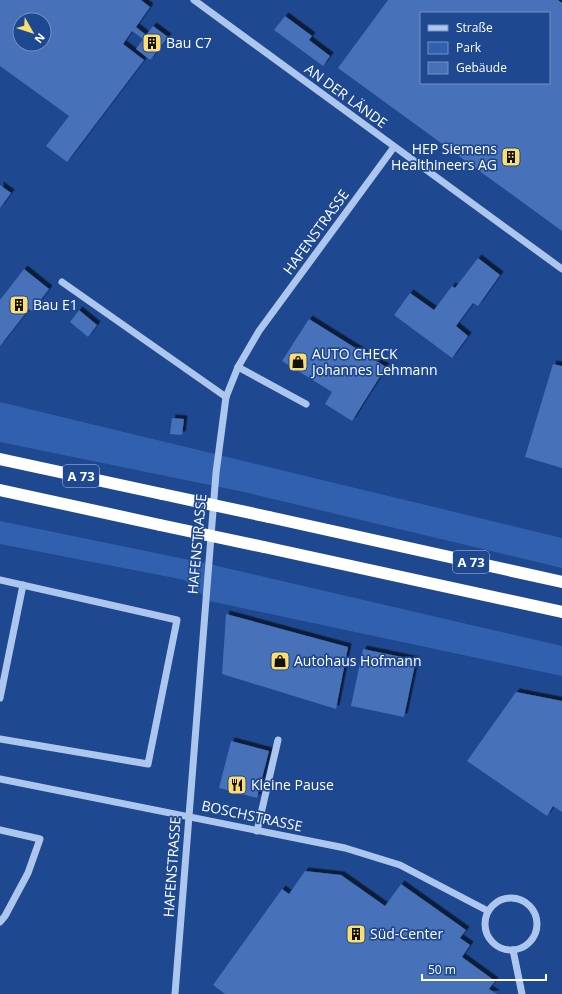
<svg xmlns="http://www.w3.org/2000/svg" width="562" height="994" font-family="'Open Sans',sans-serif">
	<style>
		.green { fill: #3161ae }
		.building { fill: #4671b8; fill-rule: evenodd; filter: url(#shadow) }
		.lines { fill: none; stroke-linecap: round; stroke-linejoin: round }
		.minor { stroke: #adc6ee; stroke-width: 7 }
		.highway { stroke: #fff; stroke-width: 12 }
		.highway-bridge { stroke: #fff; stroke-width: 12 }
		.labels { text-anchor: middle; stroke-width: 3.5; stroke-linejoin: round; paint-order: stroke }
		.shield { fill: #1e4890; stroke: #bcc8de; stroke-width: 1 }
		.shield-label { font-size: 13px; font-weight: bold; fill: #fff }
		.poi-label { font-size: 14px; fill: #fff; stroke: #1e4890; text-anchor: start }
		.street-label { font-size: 14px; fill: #fff; stroke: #1e4890 }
	</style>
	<defs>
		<filter id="shadow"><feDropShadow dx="3.5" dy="-3.5" stdDeviation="0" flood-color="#0009"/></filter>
	</defs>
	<rect width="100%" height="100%" fill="#1e4890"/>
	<!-- green -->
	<g class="green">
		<path d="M0 402 562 538V568L244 492 0 442Z"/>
		<path d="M0 521 209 564 562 646V676L209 601 185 580 0 544Z"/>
	</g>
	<!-- building -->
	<g class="building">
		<path d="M0 0H141L150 7 136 27 146 35 153 26 168 37 150 60 136 49 143 39 132 31 123 44 144 60 67 162 46 146 69 116 0 66ZM20 20H44V44H20Z"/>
		<path d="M388 0H558L562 3V231L338 68ZM421 13H549V83H421Z"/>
		<path d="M285 16 312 36 309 40 330 56 323 66 274 30Z"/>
		<path d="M0 185 11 193 0 208Z"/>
		<path d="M478 258 500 275 478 306 473 303 456 326 468 336 452 358 394 315 410 293 434 310 452 286 455 288Z"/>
		<path d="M24 269 49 289 32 311 29 309 0 346V300Z"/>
		<path d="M79 310 97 325 88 337 70 322Z"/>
		<path d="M309 319 386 367 352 421 325 404 332 392 282 361Z"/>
		<path d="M553 364 562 366V468L525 457Z"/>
		<path d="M172 418 184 419 182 435 170 434Z"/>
		<path d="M226 614 348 647 336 709 222 674Z"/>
		<path d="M363 649 416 660 404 717 351 706Z"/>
		<path d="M516 692 562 701V812L553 806 547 816 467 761Z"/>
		<path d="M231 741 269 751 257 798 219 788Z"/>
		<path d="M305 871 341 875 385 906 401 884 466 930 460 938 470 945 462 957 495 981 489 989 497 994H225L213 985 282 889 289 894Z"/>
	</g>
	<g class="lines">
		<!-- minor -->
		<g class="minor">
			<path d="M194 0 562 269"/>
			<path d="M62 282 226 397"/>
			<path d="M238 367 306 404"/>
			<path d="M0 580 177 620 148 764 0 739"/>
			<path d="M0 698 23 585"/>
			<path d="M0 779 345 848 400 865 488 911"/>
			<path d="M0 830 40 839 28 873 5 916 0 922"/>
			<path d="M257 831 278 740"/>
			<circle cx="511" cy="924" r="26"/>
			<path d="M513 950 522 994"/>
			<path d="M175 994 216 473 226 397 238 367 259 331 394 147"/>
		</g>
		<!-- highway -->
		<g class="highway">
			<path d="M0 459 162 494"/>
			<path d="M0 490 160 525"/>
			<path d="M269 517 562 582"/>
			<path d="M264 547 562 612"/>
		</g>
		<!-- highway-bridge -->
		<g class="highway-bridge">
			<path d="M162 494 269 517"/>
			<path d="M160 525 264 547"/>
		</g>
	</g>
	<!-- icons -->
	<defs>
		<symbol id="building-square" viewBox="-11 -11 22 22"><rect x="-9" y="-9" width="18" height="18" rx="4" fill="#fcdd6d" stroke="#1e4890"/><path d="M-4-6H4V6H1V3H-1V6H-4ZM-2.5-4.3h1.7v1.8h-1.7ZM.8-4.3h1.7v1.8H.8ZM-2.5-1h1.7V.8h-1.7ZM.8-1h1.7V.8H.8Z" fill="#111"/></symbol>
		<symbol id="shop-square" viewBox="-11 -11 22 22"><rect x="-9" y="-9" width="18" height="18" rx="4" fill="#fcdd6d" stroke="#1e4890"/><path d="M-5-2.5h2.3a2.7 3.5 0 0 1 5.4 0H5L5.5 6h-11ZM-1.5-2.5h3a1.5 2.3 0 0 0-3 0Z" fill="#111"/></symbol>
		<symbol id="restaurant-square" viewBox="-11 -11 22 22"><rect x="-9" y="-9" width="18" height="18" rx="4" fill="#fcdd6d" stroke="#1e4890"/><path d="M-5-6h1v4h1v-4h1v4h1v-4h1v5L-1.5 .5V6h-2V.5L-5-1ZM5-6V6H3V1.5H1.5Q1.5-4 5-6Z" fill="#111"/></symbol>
	</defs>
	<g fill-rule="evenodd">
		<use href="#building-square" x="141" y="32" width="22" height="22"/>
		<use href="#building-square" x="500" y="146" width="22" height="22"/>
		<use href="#building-square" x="8" y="294" width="22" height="22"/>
		<use href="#shop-square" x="287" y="351" width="22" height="22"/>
		<use href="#shop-square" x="269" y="650" width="22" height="22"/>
		<use href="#restaurant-square" x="226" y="774" width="22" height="22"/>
		<use href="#building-square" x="345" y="923" width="22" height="22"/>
	</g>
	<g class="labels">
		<!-- shield labels -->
		<g class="shield">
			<rect x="63" y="465" width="36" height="22" rx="3"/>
			<rect x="453" y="551" width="36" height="22" rx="3"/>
		</g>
		<g class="shield-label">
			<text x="81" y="481">A 73</text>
			<text x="471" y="567">A 73</text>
		</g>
		<!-- poi labels -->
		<g class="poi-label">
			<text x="166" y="48">Bau C7</text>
			<text x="497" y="154" text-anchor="end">HEP Siemens<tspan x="497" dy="16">Healthineers AG</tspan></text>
			<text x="33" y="310">Bau E1</text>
			<text x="312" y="359">AUTO CHECK<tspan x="312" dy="16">Johannes Lehmann</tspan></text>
			<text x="294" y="666">Autohaus Hofmann</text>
			<text x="251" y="790">Kleine Pause</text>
			<text x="370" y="939">Süd-Center</text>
		</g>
		<!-- street labels -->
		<g class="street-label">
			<text transform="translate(346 96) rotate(36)" y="5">AN DER LÄNDE</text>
			<text transform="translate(316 232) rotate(-54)" y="5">HAFENSTRASSE</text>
			<text transform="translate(197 544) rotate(-85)" y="5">HAFENSTRASSE</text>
			<text transform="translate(252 816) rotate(12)" y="5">BOSCHSTRASSE</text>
			<text transform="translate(172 867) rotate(-86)" y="5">HAFENSTRASSE</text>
		</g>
	</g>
	<!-- legend -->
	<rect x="420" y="12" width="130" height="72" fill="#1e4890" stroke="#7891bc"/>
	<rect x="428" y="25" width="20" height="6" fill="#adc6ee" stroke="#7891bc"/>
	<text x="456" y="32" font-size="12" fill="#ffffff">Straße</text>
	<rect x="428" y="42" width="20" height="12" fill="#3161ae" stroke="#7891bc"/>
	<text x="456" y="52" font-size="12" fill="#ffffff">Park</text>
	<rect x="428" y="62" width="20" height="12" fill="#4671b8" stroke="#7891bc"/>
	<text x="456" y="72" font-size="12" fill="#ffffff">Gebäude</text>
	<!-- north arrow -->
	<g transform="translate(32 32) rotate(129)"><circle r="19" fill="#1e4890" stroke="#7891bc"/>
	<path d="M0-3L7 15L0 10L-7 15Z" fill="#fcdd6d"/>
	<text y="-6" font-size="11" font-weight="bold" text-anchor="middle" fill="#ffffff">N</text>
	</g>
	<!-- scale -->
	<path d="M422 974v6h124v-6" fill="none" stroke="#ffffff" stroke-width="2"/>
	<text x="428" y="974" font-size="12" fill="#ffffff" stroke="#1e4890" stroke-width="3" paint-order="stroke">50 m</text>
</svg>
